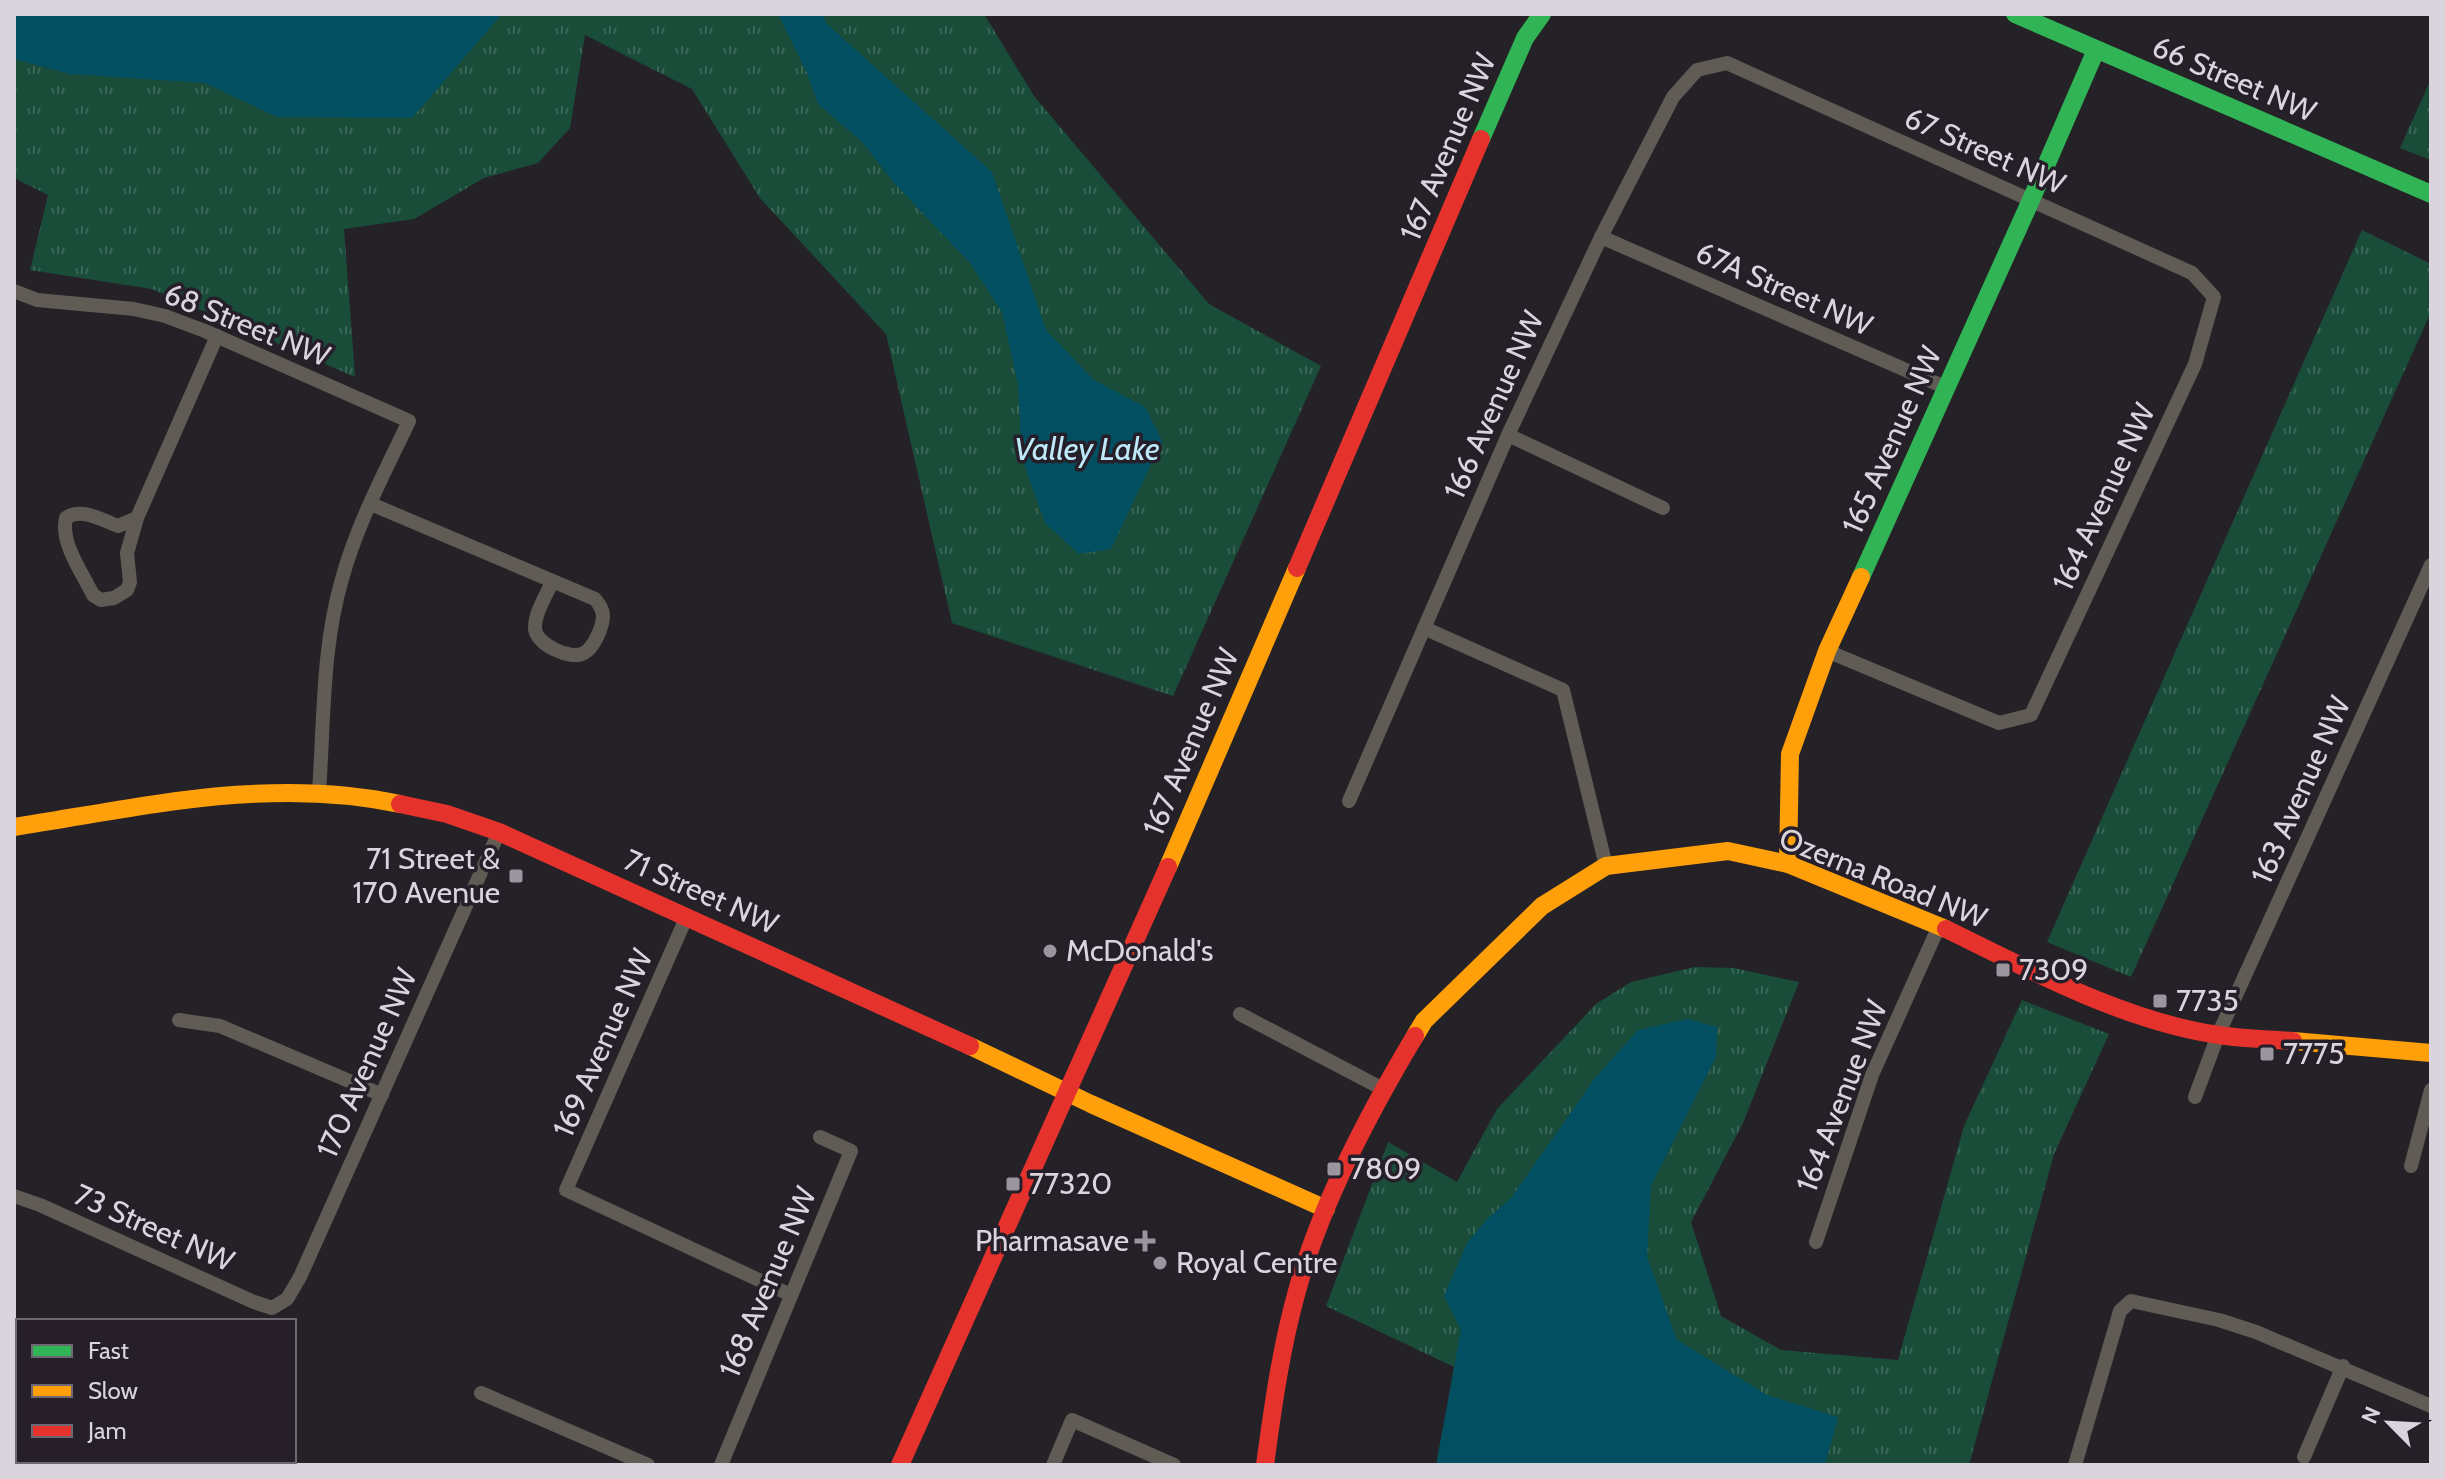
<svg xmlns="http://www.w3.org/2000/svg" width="2445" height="1479" font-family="Cabin,sans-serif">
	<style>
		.grass { fill: url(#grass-tufts) }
		.water { fill: #034f62 }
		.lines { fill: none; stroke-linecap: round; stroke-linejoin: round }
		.street { stroke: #605c55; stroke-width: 14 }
		.fast { stroke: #30b455; stroke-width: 18 }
		.slow { stroke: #ff9f0a; stroke-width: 18 }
		.jam { stroke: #e5322d; stroke-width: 18 }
		.poi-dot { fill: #9b969d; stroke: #261f2a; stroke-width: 3 }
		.labels { text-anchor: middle; stroke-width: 7; stroke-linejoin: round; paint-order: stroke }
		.street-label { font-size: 30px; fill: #dad5dd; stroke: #261f2a }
		.poi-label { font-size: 30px; fill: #dad5dd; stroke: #261f2a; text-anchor: start }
		.water-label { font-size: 32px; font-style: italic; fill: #bde9f8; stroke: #261f2a }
	</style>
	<defs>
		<pattern id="grass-tufts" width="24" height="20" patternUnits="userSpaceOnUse" patternTransform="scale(2)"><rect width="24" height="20" fill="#194d3a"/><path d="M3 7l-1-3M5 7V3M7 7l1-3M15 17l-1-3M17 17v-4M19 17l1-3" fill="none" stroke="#3a6656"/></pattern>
	</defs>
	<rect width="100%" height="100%" fill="#252227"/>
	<!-- grass -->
	<g class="grass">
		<path d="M14 14H984L1034 96 1209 304 1321 366 1173 696 952 623 886 334 760 198 692 89 585 35 570 128 538 163 484 178 414 219 344 229 355 377 152 289 30 270 48 195 14 178Z"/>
		<path d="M2431 79V160L2400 148Z"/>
		<path d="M2362 230 2431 264V312L2131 977 2047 942Z"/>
		<path d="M1695 967 1734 968 1799 982 1743 1123 1691 1222 1721 1316 1781 1350 1898 1360 1964 1126 2022 1000 2109 1034 2054 1154 1969 1465H1438L1454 1367 1326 1306 1388 1142 1457 1182 1497 1109 1596 1004 1631 982Z"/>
	</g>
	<!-- water -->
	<g class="water">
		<path d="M14 14H502L412 118 277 117 205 83 70 74 14 59Z"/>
		<path d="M778 14H822L827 24 992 172 1046 330 1094 380 1145 407 1162 441 1111 549 1079 554 1045 523 1022 458 1018 384 1002 312 970 263 894 183 863 143 818 104 807 73Z"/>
		<path d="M1687 1019 1717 1027 1716 1057 1651 1186 1647 1257 1677 1340 1767 1395 1838 1417 1825 1465H1436L1461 1330 1444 1296 1467 1243 1487 1219 1511 1198 1595 1078 1638 1030Z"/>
	</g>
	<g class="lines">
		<!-- street -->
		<g class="street">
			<path d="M1601 237 1947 388"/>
			<path d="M14 291 37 300 134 309 165 316 205 331 409 421C385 472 357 524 342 579 322 647 324 722 319 792"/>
			<path d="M1508 435 1663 508"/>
			<path d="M371 504 595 599C599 604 603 609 603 616 603 626 594 648 584 653 571 661 535 644 535 628 535 612 546 596 552 582"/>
			<path d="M137 518 127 553 130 582 127 590 114 598 101 600 93 595C82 572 60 543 66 518 81 507 102 520 118 526L137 518 217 336"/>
			<path d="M1424 628 1563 690 1606 866"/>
			<path d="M1349 801 1508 435 1601 237 1673 97 1697 70 1727 63 2192 273 2214 297 2195 364 2031 715 1999 723 1827 651"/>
			<path d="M687 916 566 1190 791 1295"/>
			<path d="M1240 1014 1383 1089"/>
			<path d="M179 1020 220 1026 382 1095"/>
			<path d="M2195 1097 2218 1035 2431 565"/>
			<path d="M2411 1166 2431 1090"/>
			<path d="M14 1196 40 1205 254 1302 272 1308 287 1299 300 1277 499 832"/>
			<path d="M1816 1242 1872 1075 1939 926"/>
			<path d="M481 1393 648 1465"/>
			<path d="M14 1415 18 1417"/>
			<path d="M2304 1457 2343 1366"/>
			<path d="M103 1461 105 1465"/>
			<path d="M721 1465 851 1151 820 1137"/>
			<path d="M1053 1465 1072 1420 1174 1465"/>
			<path d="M2075 1465 2120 1311 2131 1301 2219 1320 2256 1332 2431 1406"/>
		</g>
		<!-- fast -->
		<g class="fast">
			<path d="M2015 14 2431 194"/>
			<path d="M1481 139 1525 38 1542 14"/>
			<path d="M1861 577 2031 200 2096 50"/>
		</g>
		<!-- slow -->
		<g class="slow">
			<path d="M14 827C142 807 271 776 400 804"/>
			<path d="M1788 864 1790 754 1827 651 1861 577"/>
			<path d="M1168 867 1297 568"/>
			<path d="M1415 1036 1424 1021 1542 906 1606 866 1728 851 1788 864 1946 929"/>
			<path d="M2293 1041 2431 1053"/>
			<path d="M970 1046 1091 1104 1326 1209"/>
		</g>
		<!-- jam -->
		<g class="jam">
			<path d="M1297 568 1481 139"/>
			<path d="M400 804 447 814 499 832 970 1046"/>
			<path d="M1946 929C2030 970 2126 1022 2219 1035 2244 1039 2269 1039 2293 1041"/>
			<path d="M900 1465 1168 867"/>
			<path d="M1265 1465C1273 1406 1281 1348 1297 1291 1320 1206 1370 1111 1415 1036"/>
		</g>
	</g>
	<!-- markers -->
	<g class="poi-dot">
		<rect x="508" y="868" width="16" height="16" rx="4"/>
		<circle cx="1050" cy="951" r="8"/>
		<rect x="1995" y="962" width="16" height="16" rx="4"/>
		<rect x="2152" y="993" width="16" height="16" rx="4"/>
		<rect x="2259" y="1046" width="16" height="16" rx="4"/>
		<rect x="1326" y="1161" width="16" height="16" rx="4"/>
		<rect x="1005" y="1176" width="16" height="16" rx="4"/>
		<path d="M1141 1229h8v8h8v8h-8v8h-8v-8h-8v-8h8z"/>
		<circle cx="1160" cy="1263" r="8"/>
	</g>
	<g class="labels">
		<!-- street labels -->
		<g class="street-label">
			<text transform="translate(2234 79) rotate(23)" y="10">66 Street NW</text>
			<text transform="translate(1448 147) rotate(-67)" y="10">167 Avenue NW</text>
			<text transform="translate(1985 151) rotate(24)" y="10">67 Street NW</text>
			<text transform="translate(1784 289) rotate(24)" y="10">67A Street NW</text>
			<text transform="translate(247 325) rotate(22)" y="10">68 Street NW</text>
			<text transform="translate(1494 405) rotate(-66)" y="10">166 Avenue NW</text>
			<text transform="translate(1892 440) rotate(-66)" y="10">165 Avenue NW</text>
			<text transform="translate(2104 497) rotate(-65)" y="10">164 Avenue NW</text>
			<text transform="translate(1191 742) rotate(-67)" y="10">167 Avenue NW</text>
			<text transform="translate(2301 790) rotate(-66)" y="10">163 Avenue NW</text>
			<text transform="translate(1883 878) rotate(22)" y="10">Ozerna Road NW</text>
			<text transform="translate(701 892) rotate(24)" y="10">71 Street NW</text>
			<text transform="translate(603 1043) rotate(-66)" y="10">169 Avenue NW</text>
			<text transform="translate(367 1063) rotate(-66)" y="10">170 Avenue NW</text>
			<text transform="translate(1842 1096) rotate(-69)" y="10">164 Avenue NW</text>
			<text transform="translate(154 1228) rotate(24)" y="10">73 Street NW</text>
			<text transform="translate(768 1282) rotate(-67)" y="10">168 Avenue NW</text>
		</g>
		<!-- poi labels -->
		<g class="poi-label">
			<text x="500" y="869" text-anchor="end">71 Street &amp;<tspan x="500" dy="34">170 Avenue</tspan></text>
			<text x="1066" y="961">McDonald's</text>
			<text x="2019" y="980">7309</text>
			<text x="2176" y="1011">7735</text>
			<text x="2283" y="1064">7775</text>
			<text x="1350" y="1179">7809</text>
			<text x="1029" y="1194">77320</text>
			<text x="1129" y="1251" text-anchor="end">Pharmasave</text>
			<text x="1176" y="1273">Royal Centre</text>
		</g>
		<!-- water labels -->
		<g class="water-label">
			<text x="1087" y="460">Valley Lake</text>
		</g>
	</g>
	<!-- border -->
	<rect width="2445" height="1479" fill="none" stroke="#dad5dd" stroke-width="32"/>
	<!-- legend -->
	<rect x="16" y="1319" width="280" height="144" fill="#261f2a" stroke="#6e6872" stroke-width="2"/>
	<rect x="32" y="1345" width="40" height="12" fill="#30b455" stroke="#6e6872" stroke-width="2"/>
	<text x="88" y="1359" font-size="24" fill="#dad5dd">Fast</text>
	<rect x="32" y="1385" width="40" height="12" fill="#ff9f0a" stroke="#6e6872" stroke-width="2"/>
	<text x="88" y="1399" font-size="24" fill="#dad5dd">Slow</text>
	<rect x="32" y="1425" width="40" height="12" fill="#e5322d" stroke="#6e6872" stroke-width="2"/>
	<text x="88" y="1439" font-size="24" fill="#dad5dd">Jam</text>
	<!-- north arrow -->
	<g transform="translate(2389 1423) rotate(294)" stroke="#261f2a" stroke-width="6" paint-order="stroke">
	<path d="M0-6L14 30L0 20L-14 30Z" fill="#dad5dd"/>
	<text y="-12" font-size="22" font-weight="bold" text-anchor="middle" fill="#dad5dd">N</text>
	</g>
</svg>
